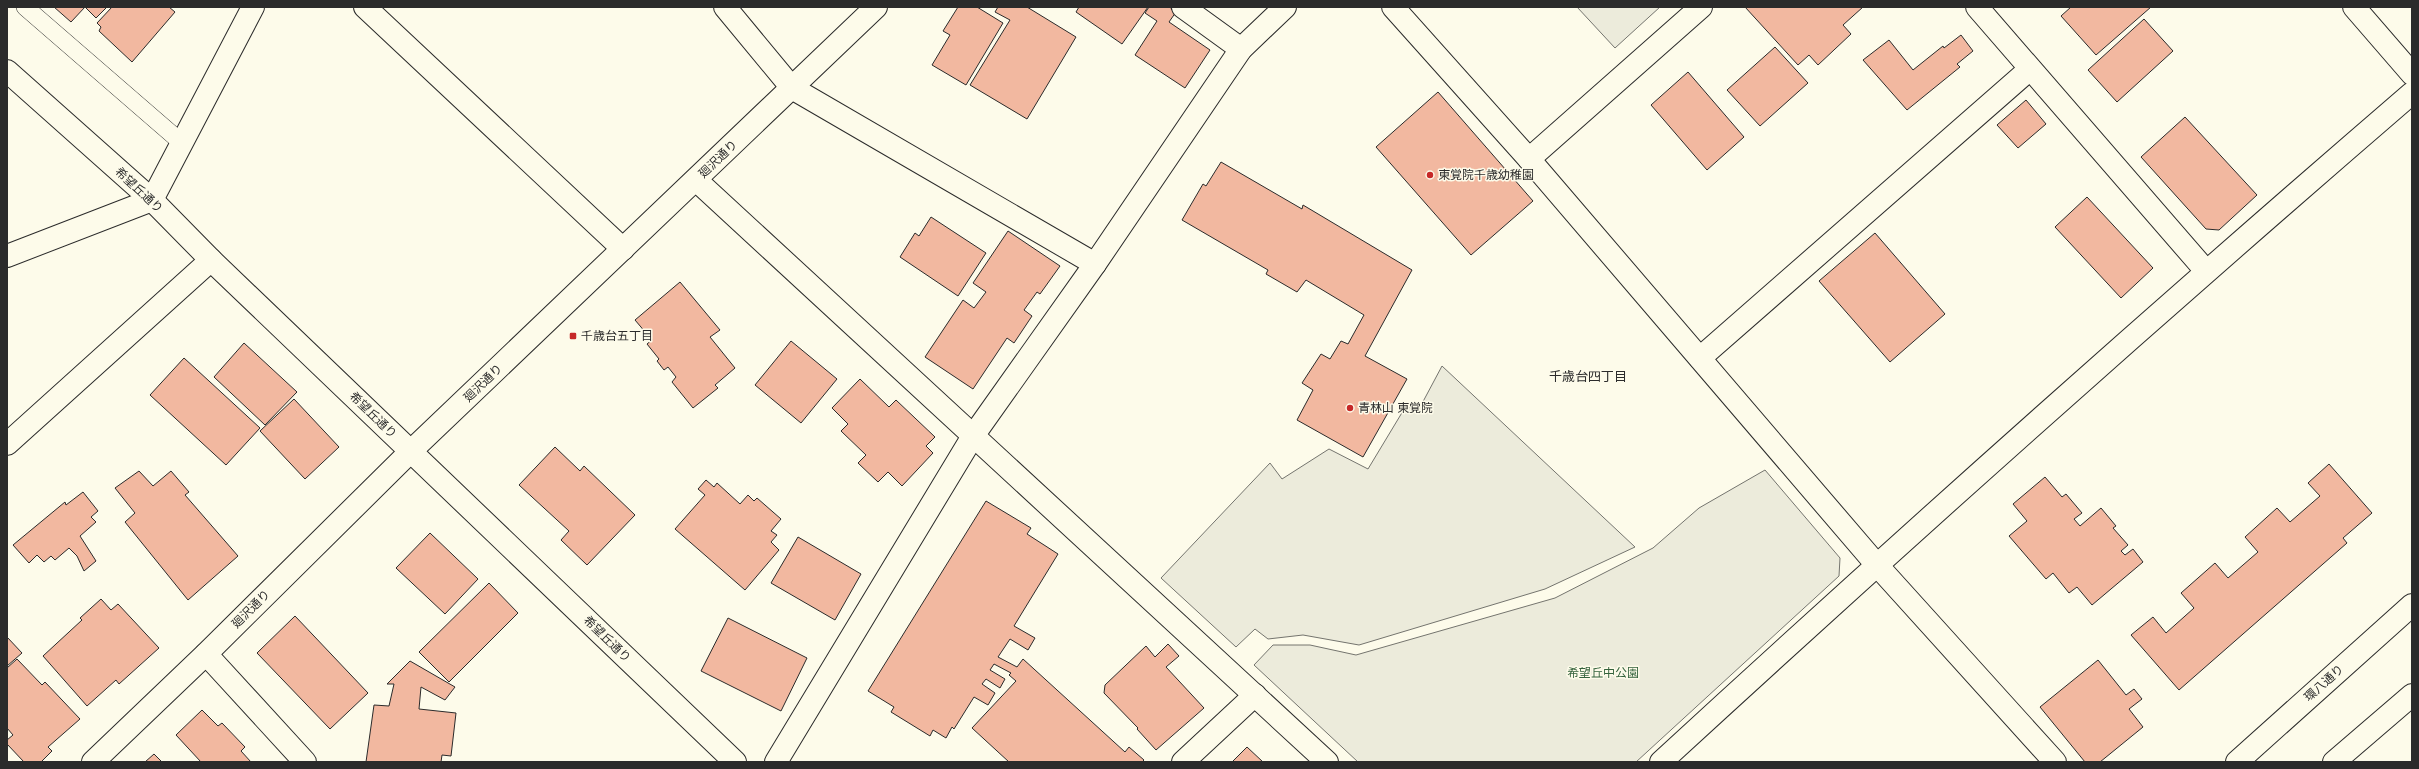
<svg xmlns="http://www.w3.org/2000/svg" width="2419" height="769" font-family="Raleway,'Noto Sans JP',sans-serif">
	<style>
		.green { fill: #ecebdb; stroke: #74746e }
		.building { fill: #f2b8a0; stroke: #2b2b2b }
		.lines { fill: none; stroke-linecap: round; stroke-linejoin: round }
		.lane-casing { stroke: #2b2b2b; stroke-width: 18 }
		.street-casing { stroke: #2b2b2b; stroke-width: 24 }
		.secondary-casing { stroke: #2b2b2b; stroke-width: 24 }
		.primary-casing { stroke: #2b2b2b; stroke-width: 24 }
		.lane { stroke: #fdfbea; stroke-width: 17 }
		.street { stroke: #fdfbea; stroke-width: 22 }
		.secondary { stroke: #fdfbea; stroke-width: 22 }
		.primary { stroke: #fdfbea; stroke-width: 22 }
		.poi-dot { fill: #c62828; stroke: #fdfbea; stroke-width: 1.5 }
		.labels { text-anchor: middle; stroke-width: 3; stroke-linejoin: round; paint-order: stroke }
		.street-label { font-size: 12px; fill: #2b2b2b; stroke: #fdfbea }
		.poi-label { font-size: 12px; fill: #2b2b2b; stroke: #fdfbea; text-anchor: start }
		.park-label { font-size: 12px; fill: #34623c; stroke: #fdfbea }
		.neighbourhood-label { font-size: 13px; fill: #2b2b2b; stroke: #fdfbea }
	</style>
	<rect width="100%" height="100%" fill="#fdfbea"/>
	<!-- green -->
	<g class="green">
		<path d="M1577 7H1660L1615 48Z"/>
		<path d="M1442 366 1635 547 1545 589 1359 645 1303 635 1268 639 1255 629 1236 647 1161 578 1270 463 1282 479 1329 449 1368 469 1406 406 1418 411Z"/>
		<path d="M1765 470 1840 558 1839 576 1636 762H1358L1254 665 1273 645H1310L1356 655 1555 598 1653 548 1699 508Z"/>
	</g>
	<!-- building -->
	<g class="building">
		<path d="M54 7H107L96 18 85 7 71 22Z"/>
		<path d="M112 7H169L175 12 132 62 99 31 101 27 97 23Z"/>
		<path d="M958 7H977L1003 23 966 85 932 65 950 35 943 31Z"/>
		<path d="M998 7H1027L1076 37 1027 119 970 85 1010 20 995 12Z"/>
		<path d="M1079 7H1148L1122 44 1076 12Z"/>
		<path d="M1149 7H1172L1171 9 1176 12 1169 22 1210 50 1185 88 1135 55 1157 21 1145 13Z"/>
		<path d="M1745 7H1863L1843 25 1851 34 1818 65 1809 55 1798 65Z"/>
		<path d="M2071 7H2151L2096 55 2061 16Z"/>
		<path d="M2144 19 2173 51 2117 102 2088 70Z"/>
		<path d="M1961 35 1973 51 1957 64 1960 67 1907 110 1863 60 1889 40 1913 70 1943 46 1944 48Z"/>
		<path d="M1775 47 1808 83 1760 126 1727 90Z"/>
		<path d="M1688 72 1744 137 1707 170 1651 105Z"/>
		<path d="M1438 92 1533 201 1471 255 1376 147Z"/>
		<path d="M2026 100 2046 124 2018 148 1997 125Z"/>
		<path d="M2185 117 2257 195 2219 230 2206 229 2141 157Z"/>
		<path d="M1221 162 1302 209 1303 205 1412 270 1365 356 1407 379 1363 457 1297 420 1313 390 1302 383 1321 354 1330 359 1341 341 1348 344 1364 315 1306 280 1297 292 1266 274 1268 270 1182 220 1203 184 1206 186Z"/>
		<path d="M2087 197 2153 268 2121 298 2055 227Z"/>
		<path d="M931 217 986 253 958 296 900 257 915 233 919 236Z"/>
		<path d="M1008 231 1060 266 1040 294 1037 292 1024 310 1032 316 1014 343 1007 338 973 389 925 357 963 300 974 308 986 292 973 283Z"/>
		<path d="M1875 233 1945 314 1890 362 1819 281Z"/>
		<path d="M680 282 720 330 710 337 735 368 715 385 718 388 693 408 672 382 676 377 668 367 664 370 657 361 659 359 647 344 652 340 635 320Z"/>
		<path d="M791 341 837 379 801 423 755 385Z"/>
		<path d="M244 343 297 392 265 425 214 377Z"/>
		<path d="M184 358 260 428 226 465 150 395Z"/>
		<path d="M860 379 889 407 896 400 935 437 926 446 933 453 902 486 888 472 878 482 858 463 866 455 841 431 848 424 832 408Z"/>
		<path d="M294 399 339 447 305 479 260 431Z"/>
		<path d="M555 447 580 471 584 466 635 515 587 565 561 540 569 531 519 485Z"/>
		<path d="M2329 464 2372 513 2343 538 2347 543 2179 690 2131 635 2153 617 2166 633 2194 608 2181 593 2215 563 2228 578 2258 552 2245 537 2277 508 2290 522 2320 496 2308 483Z"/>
		<path d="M139 471 153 486 171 471 189 492 185 495 238 556 188 600 125 522 135 513 115 488Z"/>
		<path d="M2045 477 2062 497 2066 494 2082 513 2074 519 2080 526 2101 508 2116 526 2113 528 2128 545 2121 551 2125 555 2133 549 2143 562 2092 605 2077 587 2069 593 2053 573 2046 579 2009 536 2027 521 2013 504Z"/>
		<path d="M706 480 714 487 717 483 740 504 748 495 754 501 757 498 781 519 771 531 777 535 771 542 779 550 745 590 675 529 705 495 698 489Z"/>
		<path d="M83 492 98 511 91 517 96 522 80 536 96 561 84 571 77 556 69 548 55 560 51 556 44 562 37 555 29 563 13 545 65 502 66 505Z"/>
		<path d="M986 501 1031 528 1027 534 1058 554 1014 626 1035 638 1028 650 1010 639 998 657 1017 667 1023 659 1125 752 1129 747 1144 760 1142 762H1009L972 728 1016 681 1009 675 1011 673 994 664 990 670 1005 679 1000 688 986 679 982 684 995 693 988 705 974 697 954 729 952 727 946 738 933 730 930 736 891 712 894 707 868 691Z"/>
		<path d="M430 533 478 579 445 614 396 568Z"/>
		<path d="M798 537 861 574 835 620 771 583Z"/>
		<path d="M489 583 518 613 449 682 419 652Z"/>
		<path d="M101 599 111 610 118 604 159 648 119 684 116 680 87 706 43 656 82 620 80 618Z"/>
		<path d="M295 616 368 693 330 729 257 653Z"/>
		<path d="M728 618 807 658 781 711 701 671Z"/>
		<path d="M7 637 22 653 7 666Z"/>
		<path d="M1168 644 1179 656 1166 667 1204 708 1156 750 1137 729 1138 728 1104 693 1105 685 1146 646 1155 657Z"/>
		<path d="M17 659 42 685 45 682 80 719 48 747 52 751 41 762H24L7 744V740L13 735 7 728V668Z"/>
		<path d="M2098 660 2126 695 2134 689 2142 699 2129 709 2143 727 2100 762H2085L2040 707Z"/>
		<path d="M410 661 455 687 445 700 421 687 419 709 456 713 451 756 442 755 441 762H366L374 705 389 706 394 684H387Z"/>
		<path d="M202 710 218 726 222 723 245 747 241 751 251 762H201L176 735Z"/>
		<path d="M1247 747 1263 762H1232Z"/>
		<path d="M154 754 162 762H145Z"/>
	</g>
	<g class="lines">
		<defs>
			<path id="lane" d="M25 7 182 143"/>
			<g id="street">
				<path d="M365 7 623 249"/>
				<path d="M725 7 792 88 1095 264"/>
				<path d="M1183 7 1241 49"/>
				<path d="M1393 7 1529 159 1876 564 2055 762"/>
				<path d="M1977 7 2206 271"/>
				<path d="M1529 159 1701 7"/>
				<path d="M696 180 1327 762"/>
				<path d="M7 256 152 200 253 7"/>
				<path d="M1700 358 2030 69"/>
				<path d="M7 444 211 260"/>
				<path d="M206 654 305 762"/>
				<path d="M776 762 973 436 1095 264 1241 49 1285 7"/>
				<path d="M1183 762 1255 695"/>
				<path d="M1661 762C1908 535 2158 312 2412 93"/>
			</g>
			<g id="secondary">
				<path d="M2354 7 2412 74"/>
				<path d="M7 71 152 200 211 260 735 762"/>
				<path d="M93 762 206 654 411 451 876 7"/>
			</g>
			<g id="primary">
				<path d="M2237 762 2412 605"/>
				<path d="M2334 762 2412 695"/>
			</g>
		</defs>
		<!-- lane casing -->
		<use href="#lane" class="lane-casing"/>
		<!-- street casing -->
		<use href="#street" class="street-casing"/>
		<!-- secondary casing -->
		<use href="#secondary" class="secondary-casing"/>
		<!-- primary casing -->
		<use href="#primary" class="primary-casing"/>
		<!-- lane -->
		<use href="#lane" class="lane"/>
		<!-- street -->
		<use href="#street" class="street"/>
		<!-- secondary -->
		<use href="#secondary" class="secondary"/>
		<!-- primary -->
		<use href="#primary" class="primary"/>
	</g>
	<!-- markers -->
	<g class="poi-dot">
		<circle cx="1430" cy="175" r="4"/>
		<rect x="569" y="332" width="8" height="8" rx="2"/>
		<circle cx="1350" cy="408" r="4"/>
	</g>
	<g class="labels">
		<!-- street labels -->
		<g class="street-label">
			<text transform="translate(718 159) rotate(-44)" y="4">廻沢通り</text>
			<text transform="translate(139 190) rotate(43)" y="4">希望丘通り</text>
			<text transform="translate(483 383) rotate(-44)" y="4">廻沢通り</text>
			<text transform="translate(373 415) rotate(44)" y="4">希望丘通り</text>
			<text transform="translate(251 609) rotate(-45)" y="4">廻沢通り</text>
			<text transform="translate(607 639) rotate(44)" y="4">希望丘通り</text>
			<text transform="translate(2324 683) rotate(-42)" y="4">環八通り</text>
		</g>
		<!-- poi labels -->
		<g class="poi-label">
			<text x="1438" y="179">東覚院千歳幼稚園</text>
			<text x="581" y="340">千歳台五丁目</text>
			<text x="1358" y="412">青林山 東覚院</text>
		</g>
		<!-- park labels -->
		<g class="park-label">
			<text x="1603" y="677">希望丘中公園</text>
		</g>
		<!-- neighbourhood labels -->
		<g class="neighbourhood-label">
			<text x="1588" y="381">千歳台四丁目</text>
		</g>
	</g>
	<!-- border -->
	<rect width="2419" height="769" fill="none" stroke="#2b2b2b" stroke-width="16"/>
</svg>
